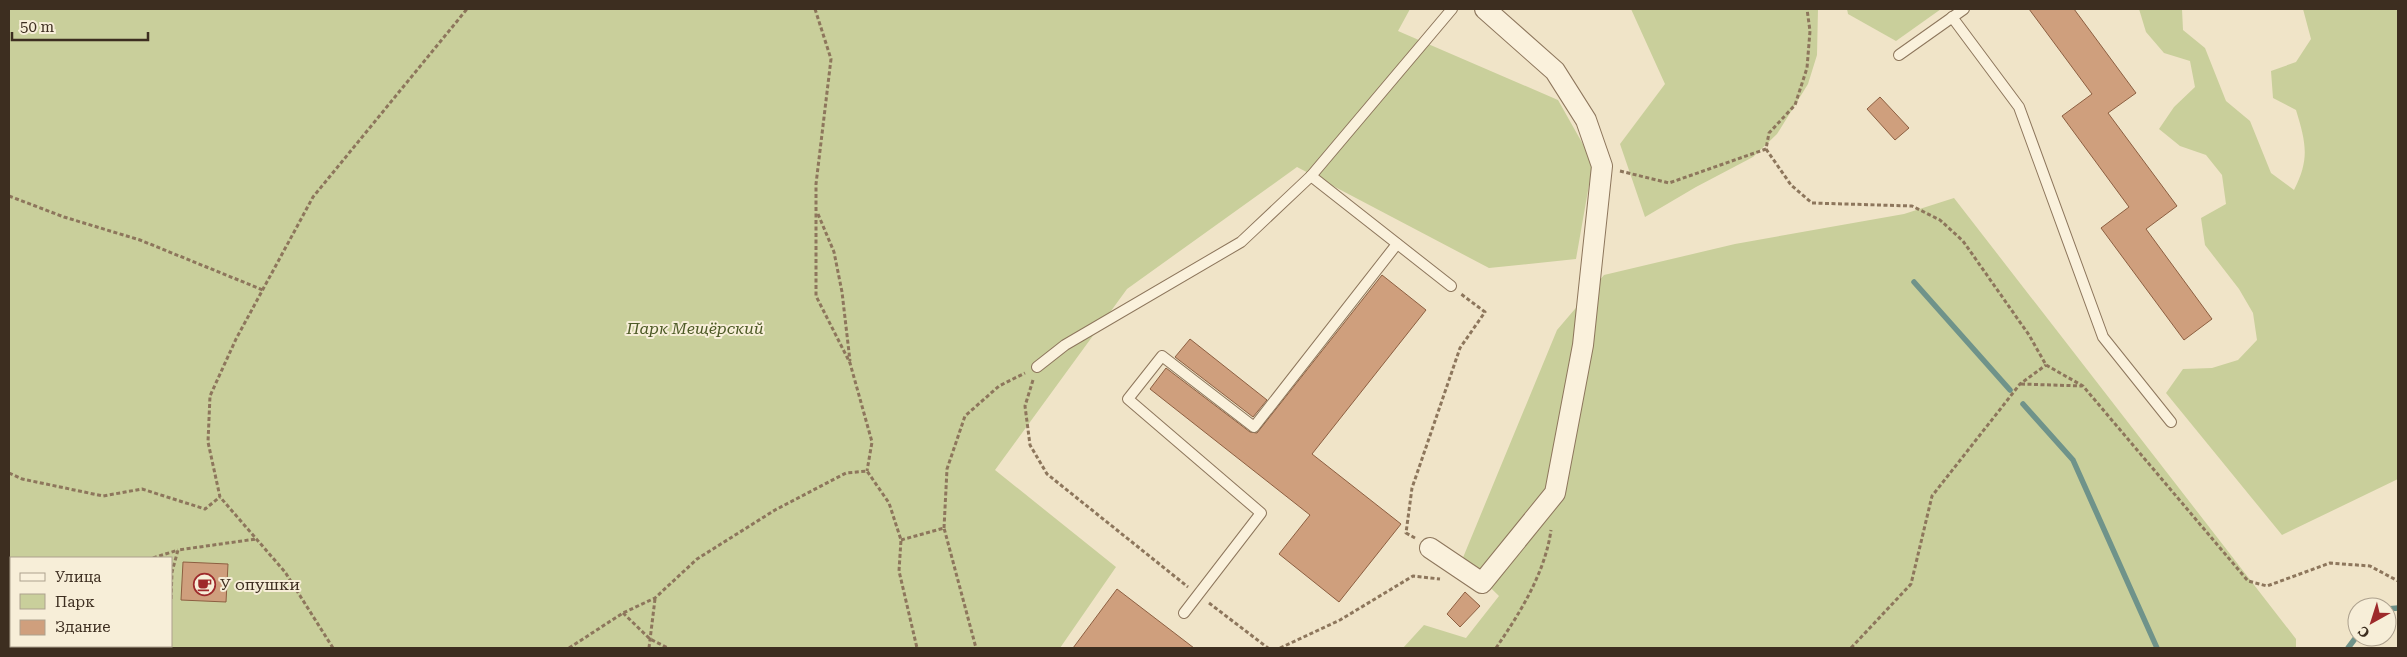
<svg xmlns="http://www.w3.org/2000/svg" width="2407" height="657" font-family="'Roboto Serif',serif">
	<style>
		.green { fill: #c9cf9b; fill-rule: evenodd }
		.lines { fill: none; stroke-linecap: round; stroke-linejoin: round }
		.stream { stroke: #6f938a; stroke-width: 5.5 }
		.building { fill: #cf9f7d; stroke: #8d5f41 }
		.service-casing { stroke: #8d765c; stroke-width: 12 }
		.minor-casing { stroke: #8d765c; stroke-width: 22 }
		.path { stroke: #8d765c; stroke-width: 3; stroke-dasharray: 4 2.5; stroke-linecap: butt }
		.service { stroke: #faf1dc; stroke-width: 10 }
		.minor { stroke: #faf1dc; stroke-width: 20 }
		.labels { text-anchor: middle; stroke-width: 4; stroke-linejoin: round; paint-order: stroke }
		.park-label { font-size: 16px; font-style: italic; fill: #4d5a26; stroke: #f7eed8 }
		.poi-label { font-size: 16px; fill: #3d2e20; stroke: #f7eed8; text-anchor: start }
	</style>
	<rect width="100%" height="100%" fill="#f0e4c8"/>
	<!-- green -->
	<g class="green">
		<path d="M9 9H1410L1398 31 1558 100 1593 162 1576 259 1489 268 1297 167 1127 289 995 470 1116 567 1060 648H9ZM11 558H171V646H11Z"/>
		<path d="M1631 9H1818L1817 55 1808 84 1777 134 1753 157 1696 187 1645 217 1620 144 1665 84Z"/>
		<path d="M1847 9H1941L1896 41 1848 14Z"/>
		<path d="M2139 9H2182L2183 30 2205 48 2226 101 2250 121 2271 173 2294 190C2310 159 2306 143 2296 110L2273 98 2271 71 2296 62 2311 39 2303 9H2398V479L2282 535 2166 393 2183 369 2212 368 2238 360 2257 340 2253 313 2239 289 2205 245 2201 218 2226 204 2222 175 2206 155 2180 146 2159 129 2174 107 2195 87 2190 61 2164 53 2146 32Z"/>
		<path d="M1954 198 2296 639V648H1403L1424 625 1466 638 1499 596 1462 560 1557 330 1604 275 1735 244 1904 214Z"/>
	</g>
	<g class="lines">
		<!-- stream -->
		<g class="stream">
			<path d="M1914 282 2010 390"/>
			<path d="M2023 404 2073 460 2157 648"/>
			<path d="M2387 609 2398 608"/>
			<path d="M2348 648 2357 636"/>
		</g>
	</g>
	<!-- building -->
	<g class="building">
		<path d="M2029 9H2074L2136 93 2108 113 2177 206 2146 229 2212 319 2184 340 2101 228 2129 207 2062 116 2092 94Z"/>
		<path d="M1880 97 1909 128 1895 140 1867 109Z"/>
		<path d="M1382 275 1426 310 1312 454 1401 524 1339 602 1279 554 1310 515 1150 389 1166 368 1250 432 1257 433Z"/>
		<path d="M1190 339 1267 400 1253 417 1175 357Z"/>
		<path d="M183 562 228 564 226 602 181 600Z"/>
		<path d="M1117 589 1194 648H1073Z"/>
		<path d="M1465 592 1480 606 1460 627 1447 614Z"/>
	</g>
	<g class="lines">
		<defs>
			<g id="service">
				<path d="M1952 17 2019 107 2103 337 2171 422"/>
				<path d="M1899 55 1964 9"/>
				<path d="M1451 286 1311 176 1452 9"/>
				<path d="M1037 367 1065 345 1241 242 1311 176"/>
				<path d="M1184 613 1261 513 1128 399 1162 356 1254 427 1397 244"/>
			</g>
			<path id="minor" d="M1430 548 1482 583 1555 493 1583 345 1602 166 1586 120 1555 71 1485 9"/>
		</defs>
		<!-- service casing -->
		<use href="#service" class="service-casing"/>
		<!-- minor casing -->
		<use href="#minor" class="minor-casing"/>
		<!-- path -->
		<g class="path">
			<path d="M815 9 831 59 816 184V296L850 363 872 442 867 471"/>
			<path d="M1766 149 1791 185 1812 203 1912 206 1940 220 1963 241 2029 335 2046 365 2083 386 2248 581 2267 586 2330 563 2370 566 2398 581"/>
			<path d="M1620 171 1669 183 1766 149 1769 133 1795 105 1807 68 1810 31 1807 9"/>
			<path d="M9 196 64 217 140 240 263 290"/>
			<path d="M818 214 834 252 842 292 850 361"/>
			<path d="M1033 380 1025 406 1030 445 1047 474 1188 587"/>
			<path d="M2021 384 2082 386"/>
			<path d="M9 473 22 479 103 496 142 489 205 509 220 497"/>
			<path d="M944 528 947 469 965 416 999 386 1025 373"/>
			<path d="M1415 538 1406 533 1412 488 1460 348 1485 312 1461 294"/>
			<path d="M901 540 944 528 976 648"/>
			<path d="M153 558 178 550"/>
			<path d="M9 591 11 589"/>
			<path d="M171 599 172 572 178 550 256 539"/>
			<path d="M1209 603 1268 648"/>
			<path d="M623 613 650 639 668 648"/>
			<path d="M122 648 126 646"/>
			<path d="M333 648 285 572 220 497 208 442 210 396 236 339 313 197 467 9"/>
			<path d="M569 648 623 613 655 598 697 559 775 510 846 473 867 471 889 503 901 540 899 571 917 648"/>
			<path d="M649 648 655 599"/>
			<path d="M1280 648 1340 620 1413 576 1440 579"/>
			<path d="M1496 648C1520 613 1545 573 1551 530"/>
			<path d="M1851 648 1911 584 1932 496 2020 384 2046 365"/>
		</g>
		<!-- service -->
		<use href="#service" class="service"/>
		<!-- minor -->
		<use href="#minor" class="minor"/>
	</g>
	<!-- icons -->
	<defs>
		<symbol id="cafe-ring" viewBox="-11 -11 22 22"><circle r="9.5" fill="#f7eed8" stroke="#9e2a2b" stroke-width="1.5"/><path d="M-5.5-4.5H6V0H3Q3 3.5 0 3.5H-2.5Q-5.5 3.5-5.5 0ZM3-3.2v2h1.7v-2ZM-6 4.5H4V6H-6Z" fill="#9e2a2b"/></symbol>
	</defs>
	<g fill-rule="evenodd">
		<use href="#cafe-ring" x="192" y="572" width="25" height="25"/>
	</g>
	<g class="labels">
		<!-- park labels -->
		<g class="park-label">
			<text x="695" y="334">Парк Мещёрский</text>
		</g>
		<!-- poi labels -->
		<g class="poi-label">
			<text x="220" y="590">У опушки</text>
		</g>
	</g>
	<!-- border -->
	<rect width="2407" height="657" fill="none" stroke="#3d2e20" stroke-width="20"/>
	<!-- legend -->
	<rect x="10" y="557" width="162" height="90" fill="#f7eed8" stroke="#ada18e"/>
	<rect x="20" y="573" width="25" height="8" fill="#faf1dc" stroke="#ada18e"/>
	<text x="55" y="582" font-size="15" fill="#3d2e20">Улица</text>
	<rect x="20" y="594" width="25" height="15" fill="#c9cf9b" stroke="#ada18e"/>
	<text x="55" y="607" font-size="15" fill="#3d2e20">Парк</text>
	<rect x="20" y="620" width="25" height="15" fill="#cf9f7d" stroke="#ada18e"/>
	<text x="55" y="632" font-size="15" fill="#3d2e20">Здание</text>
	<!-- north arrow -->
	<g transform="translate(2372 622) rotate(219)"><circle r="24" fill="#f7eed8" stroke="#ada18e"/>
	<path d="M0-4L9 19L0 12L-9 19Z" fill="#9e2a2b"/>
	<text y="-8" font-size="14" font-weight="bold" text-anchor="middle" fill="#3d2e20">С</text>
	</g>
	<!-- scale -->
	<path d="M12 32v8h136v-8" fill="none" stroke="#3d2e20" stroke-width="2.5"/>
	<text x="20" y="32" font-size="15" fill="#3d2e20" stroke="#f7eed8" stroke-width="4" paint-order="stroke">50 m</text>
</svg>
